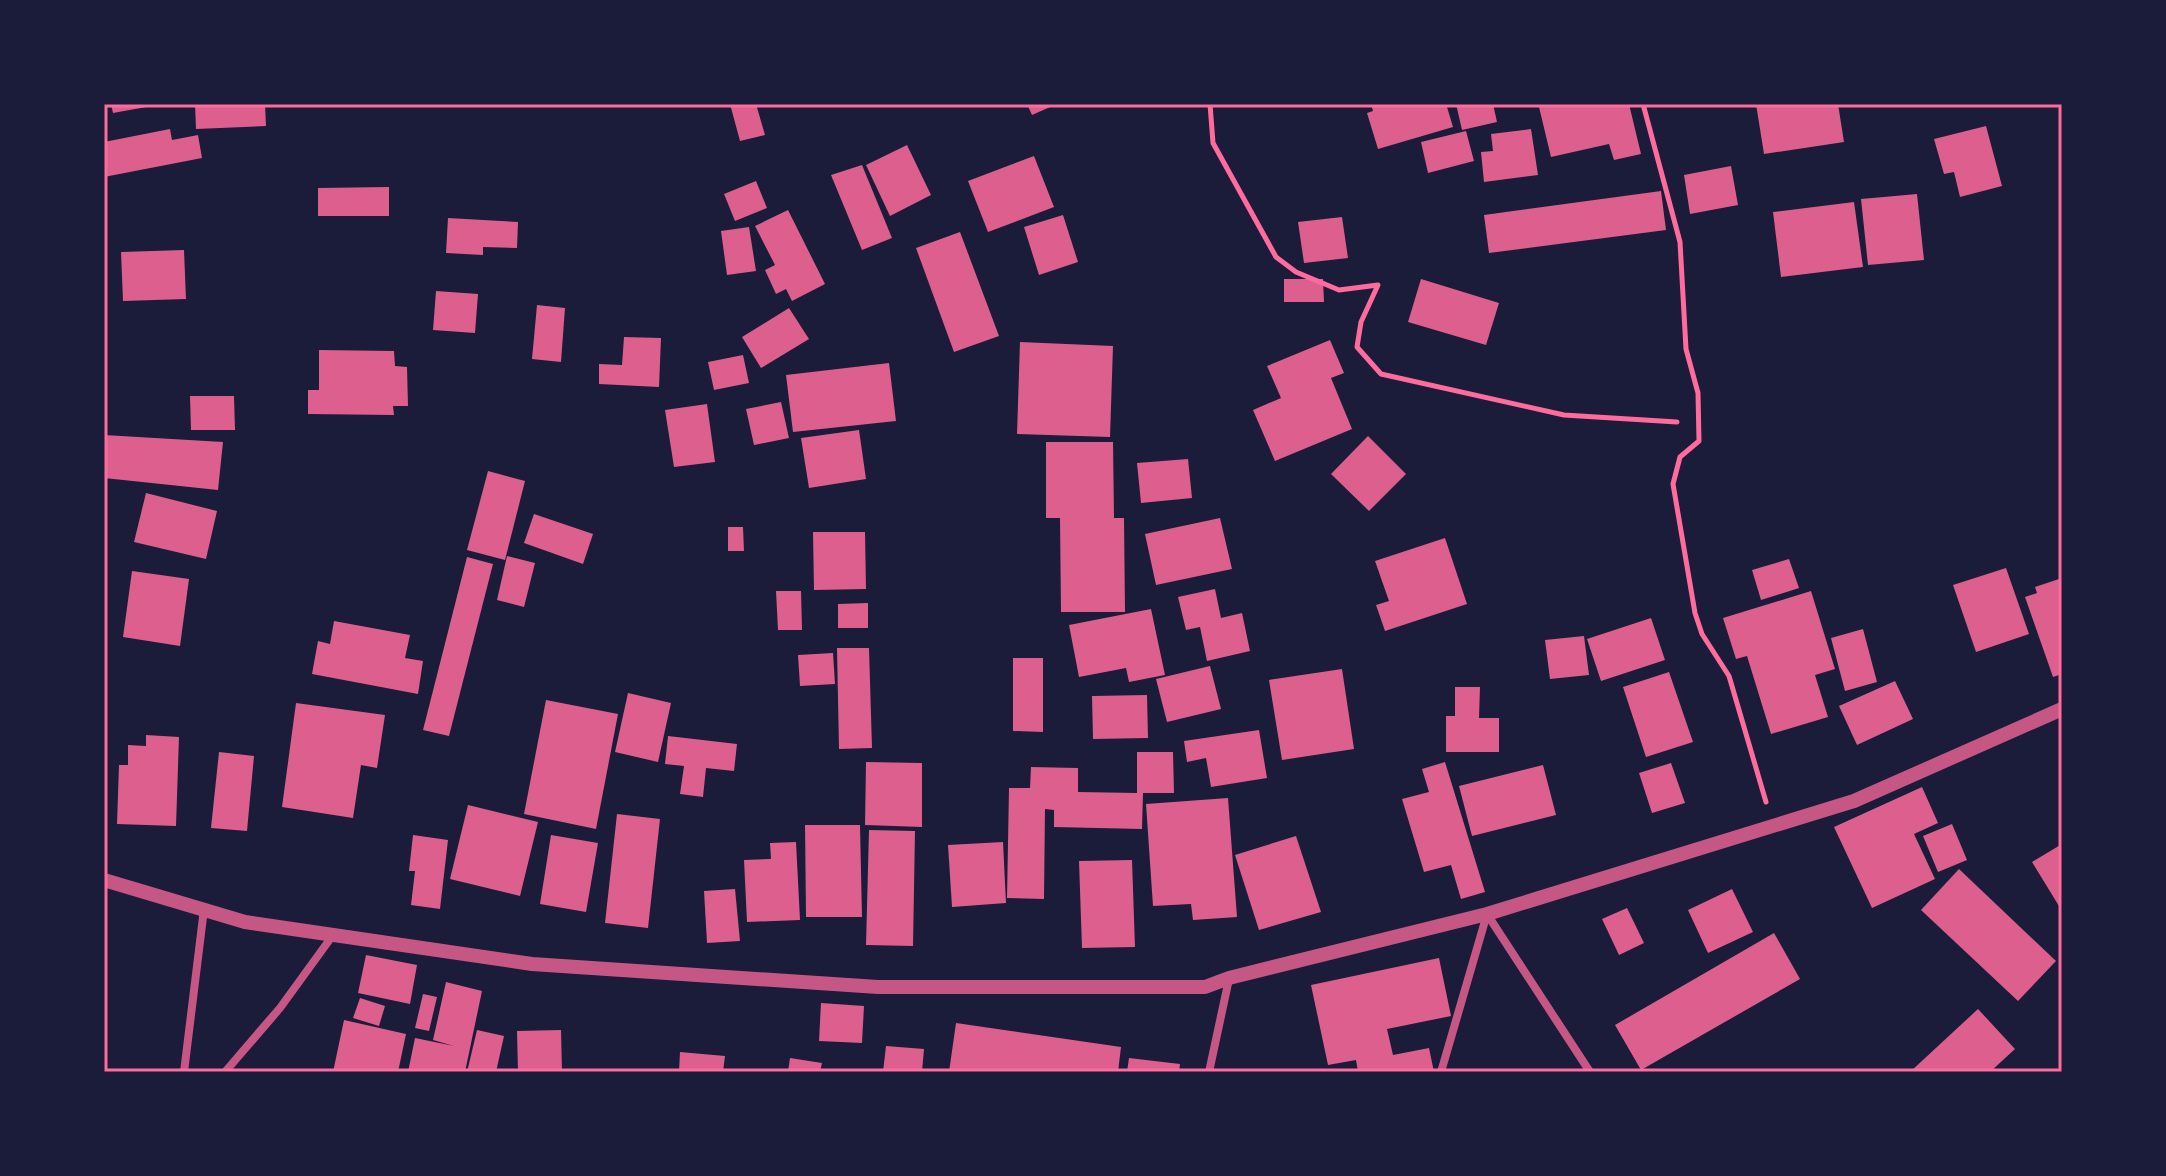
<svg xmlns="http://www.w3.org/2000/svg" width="2166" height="1176" font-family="Ubuntu,sans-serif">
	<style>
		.building { fill: #dd5f8e }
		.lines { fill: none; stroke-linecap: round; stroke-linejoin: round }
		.path { stroke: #ff6b9d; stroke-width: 5 }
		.minor { stroke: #c65784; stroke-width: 8 }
		.tertiary { stroke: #c65784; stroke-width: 14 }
		.neatline { fill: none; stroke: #ff6b9d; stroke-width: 3 }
	</style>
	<rect width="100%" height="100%" fill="#1b1b3a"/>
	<!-- building -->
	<g class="building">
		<path d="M111 104H152V106L113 113Z"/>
		<path d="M195 104H265L266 126 196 129Z"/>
		<path d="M730 104H756L765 135 740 141Z"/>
		<path d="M1027 104H1057L1032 115Z"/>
		<path d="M1371 104H1454L1447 107 1453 127 1378 149 1367 113 1373 111Z"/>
		<path d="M1456 104H1493L1497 122 1462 130Z"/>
		<path d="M1554 104H1629L1641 154 1614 160 1609 144 1551 157 1539 107Z"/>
		<path d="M1756 104H1838L1844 142 1764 154Z"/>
		<path d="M1986 126 2002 186 1960 197 1954 172 1944 174 1934 139Z"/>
		<path d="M170 129 172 140 198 135 202 158 104 177V142Z"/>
		<path d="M1531 129 1538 175 1484 182 1481 152 1493 151 1491 134Z"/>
		<path d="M1466 131 1474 161 1428 173 1421 142Z"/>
		<path d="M907 145 931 195 890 216 866 165Z"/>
		<path d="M1034 156 1054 207 988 232 968 181Z"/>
		<path d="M862 165 892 238 862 250 831 175Z"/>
		<path d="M1731 166 1738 205 1690 214 1684 175Z"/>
		<path d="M756 181 767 208 735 221 724 194Z"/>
		<path d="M389 187V216H318V188Z"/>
		<path d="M1661 191 1666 230 1489 253 1484 215Z"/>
		<path d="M1917 194 1924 260 1868 265 1861 199Z"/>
		<path d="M1854 202 1863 267 1781 277 1773 212Z"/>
		<path d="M788 210 825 284 792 301 786 289 776 294 765 270 775 265 755 226Z"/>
		<path d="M1063 215 1078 262 1039 275 1024 227Z"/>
		<path d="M1342 217 1348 258 1304 263 1298 222Z"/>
		<path d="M448 218 518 222 517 248 483 247V255L446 253Z"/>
		<path d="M749 227 756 271 727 275 721 231Z"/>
		<path d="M960 232 999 336 954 352 916 248Z"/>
		<path d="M184 250 186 299 123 301 121 252Z"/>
		<path d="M1284 279H1323L1324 302H1284Z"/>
		<path d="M1421 279 1499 303 1486 345 1408 322Z"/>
		<path d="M436 291 478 294 475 333 433 330Z"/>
		<path d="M537 305 565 308 561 362 532 359Z"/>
		<path d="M789 308 809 339 761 368 742 337Z"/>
		<path d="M624 337 661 338 659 387 599 384V364L622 365Z"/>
		<path d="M1330 340 1344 373 1331 378 1352 429 1275 461 1253 410 1281 398 1267 366Z"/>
		<path d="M1020 342 1113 346 1110 437 1017 434Z"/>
		<path d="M319 350 394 351 395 366 407 367 408 406H393L394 415 308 414V390H319Z"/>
		<path d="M743 355 749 383 714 390 708 362Z"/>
		<path d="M889 363 896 421 793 432 786 375Z"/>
		<path d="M190 396H234L235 430H191Z"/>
		<path d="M781 402 789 438 754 445 746 409Z"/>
		<path d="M707 404 715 462 674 467 665 410Z"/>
		<path d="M859 430 866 479 809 488 801 438Z"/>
		<path d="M104 435 223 442 218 490 104 478Z"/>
		<path d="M1368 436 1406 474 1369 511 1331 474Z"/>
		<path d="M1046 442H1113L1114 518H1124L1125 612H1061L1060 518H1046Z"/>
		<path d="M1188 459 1192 498 1141 503 1137 463Z"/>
		<path d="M488 471 525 481 505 560 467 550Z"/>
		<path d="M146 493 217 511 206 559 134 542Z"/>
		<path d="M534 514 593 534 583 564 524 543Z"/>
		<path d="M1220 518 1232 569 1156 585 1145 534Z"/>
		<path d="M728 527H743L744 551H728Z"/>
		<path d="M813 532H865L866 589 814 590Z"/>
		<path d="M1445 538 1467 604 1385 631 1376 605 1389 601 1375 561Z"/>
		<path d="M507 556 535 563 524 607 497 600Z"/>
		<path d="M467 557 493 564 449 736 423 730Z"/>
		<path d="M1789 559 1799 588 1761 600 1752 570Z"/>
		<path d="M2006 568 2029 634 1976 652 1953 585Z"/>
		<path d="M132 571 189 579 180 646 123 637Z"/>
		<path d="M2062 578V674L2053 677 2025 597 2037 593 2035 587Z"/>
		<path d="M1215 589 1221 618 1242 613 1250 651 1207 661 1200 627 1186 630 1178 597Z"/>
		<path d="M776 591H801L802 630H778Z"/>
		<path d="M1811 591 1835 669 1815 675 1828 717 1771 734 1747 656 1736 659 1723 618Z"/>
		<path d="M868 603V628H838V604Z"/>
		<path d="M1151 609 1165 675 1129 682 1126 668 1079 677 1069 625Z"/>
		<path d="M1651 618 1665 660 1601 681 1587 639Z"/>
		<path d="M334 621 410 635 405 658 423 661 418 694 312 674 318 641 330 644Z"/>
		<path d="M1863 629 1877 682 1845 691 1831 638Z"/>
		<path d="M1584 636 1589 675 1550 679 1545 640Z"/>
		<path d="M837 648H869L872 748 839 749Z"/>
		<path d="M833 653 835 684 800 686 798 655Z"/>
		<path d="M1013 658H1043V732L1013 731Z"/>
		<path d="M1210 666 1221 709 1167 722 1156 679Z"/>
		<path d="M1342 669 1354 749 1282 760 1269 680Z"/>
		<path d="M1669 672 1693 742 1646 757 1623 687Z"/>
		<path d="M1895 681 1913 719 1857 745 1839 706Z"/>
		<path d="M1455 687H1480L1479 718H1499V752H1446V716H1455Z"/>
		<path d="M628 693 671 703 658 762 615 752Z"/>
		<path d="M1147 695 1148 738 1093 739 1092 696Z"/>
		<path d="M546 700 618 714 596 829 524 814Z"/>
		<path d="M296 703 385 715 377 768 361 765 353 818 282 807Z"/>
		<path d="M1259 730 1267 778 1211 787 1206 758 1187 762 1184 741Z"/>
		<path d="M146 735 179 737 176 826 117 824 119 765H128V745L146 746Z"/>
		<path d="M668 736 737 744 734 771 706 768 703 797 680 794 684 766 665 764Z"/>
		<path d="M219 752 254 756 247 831 211 828Z"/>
		<path d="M1137 752H1173L1174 793H1143L1142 829 1054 827V810L1045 809 1044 899 1007 898 1009 788H1030L1031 767 1078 768V792L1137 793Z"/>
		<path d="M866 762 922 763V827L865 825Z"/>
		<path d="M1445 762 1485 892 1461 899 1451 865 1424 872 1402 799 1429 792 1422 769Z"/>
		<path d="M1671 763 1685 803 1652 813 1639 773Z"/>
		<path d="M1543 765 1556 815 1472 836 1459 786Z"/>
		<path d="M1922 787 1938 823 1914 834 1935 879 1872 908 1834 827Z"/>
		<path d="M1228 798 1237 917 1193 920 1191 904 1153 906 1146 804Z"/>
		<path d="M468 805 538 822 520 896 450 879Z"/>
		<path d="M617 814 660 819 648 928 605 923Z"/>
		<path d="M1952 824 1967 860 1938 872 1923 836Z"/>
		<path d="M805 825H860L862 917H806Z"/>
		<path d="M869 830 915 831 913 946 866 945Z"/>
		<path d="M413 835 448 840 440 909 411 905 415 871H409Z"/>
		<path d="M551 835 598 843 586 912 540 904Z"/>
		<path d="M1296 836 1321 912 1259 930 1235 855Z"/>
		<path d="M796 842 800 920 747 922 744 860 771 859 770 843Z"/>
		<path d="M1003 842 1006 903 952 907 948 845Z"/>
		<path d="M2062 844V911L2032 862Z"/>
		<path d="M1132 860 1135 947 1082 948 1079 861Z"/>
		<path d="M1959 869 2056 961 2018 1001 1921 910Z"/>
		<path d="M735 889 740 941 707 943 704 891Z"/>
		<path d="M1732 889 1753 932 1708 953 1688 910Z"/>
		<path d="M1627 908 1644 943 1619 955 1602 919Z"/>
		<path d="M1774 933 1800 979 1641 1070 1615 1025Z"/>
		<path d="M366 955 417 965 410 1004 358 993Z"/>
		<path d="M1439 958 1451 1016 1387 1029 1393 1055 1429 1048 1434 1072H1358L1356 1060 1328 1065 1311 985Z"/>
		<path d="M446 982 482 991 465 1072H408L415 1038 454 1046 433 1040Z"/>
		<path d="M423 994 437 997 429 1031 415 1028Z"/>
		<path d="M360 998 385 1006 379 1026 353 1018Z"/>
		<path d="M821 1003 864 1006 862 1043 819 1041Z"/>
		<path d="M1978 1009 2015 1049 1990 1072H1910Z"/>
		<path d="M344 1020 406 1034 398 1072H333Z"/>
		<path d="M956 1023 1121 1047 1118 1072H949Z"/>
		<path d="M477 1030 504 1036 496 1072H467Z"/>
		<path d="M561 1030 562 1072H518L517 1031Z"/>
		<path d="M886 1046 924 1049 922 1072H883Z"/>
		<path d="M680 1052 725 1056 723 1072H679Z"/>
		<path d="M790 1058 822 1063 820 1072H788Z"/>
		<path d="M1129 1058 1180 1064 1179 1072H1127Z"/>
	</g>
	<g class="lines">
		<!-- path -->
		<g class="path">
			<path d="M1210 104 1213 143 1276 257 1296 272 1339 290 1378 285 1361 322 1357 347 1381 374 1564 415 1677 422"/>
			<path d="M1643 104 1680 242 1686 349 1698 393 1699 441 1680 457 1673 484 1695 613 1702 634 1729 676 1766 802"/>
		</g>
		<!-- minor -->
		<g class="minor">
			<path d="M1487 914 1590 1072"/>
			<path d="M184 1072 204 909"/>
			<path d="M225 1072 280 1008 333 935"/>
			<path d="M1209 1072 1229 979"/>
			<path d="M1441 1072 1487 914"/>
		</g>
		<!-- tertiary -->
		<path class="tertiary" d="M104 880 245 922 532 964 878 987H1205L1229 978 1487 914 1854 801 2062 709"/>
	</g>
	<!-- border -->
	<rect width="2166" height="1176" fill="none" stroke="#1b1b3a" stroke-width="212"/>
	<rect x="106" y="106" width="1954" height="964" class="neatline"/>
</svg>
